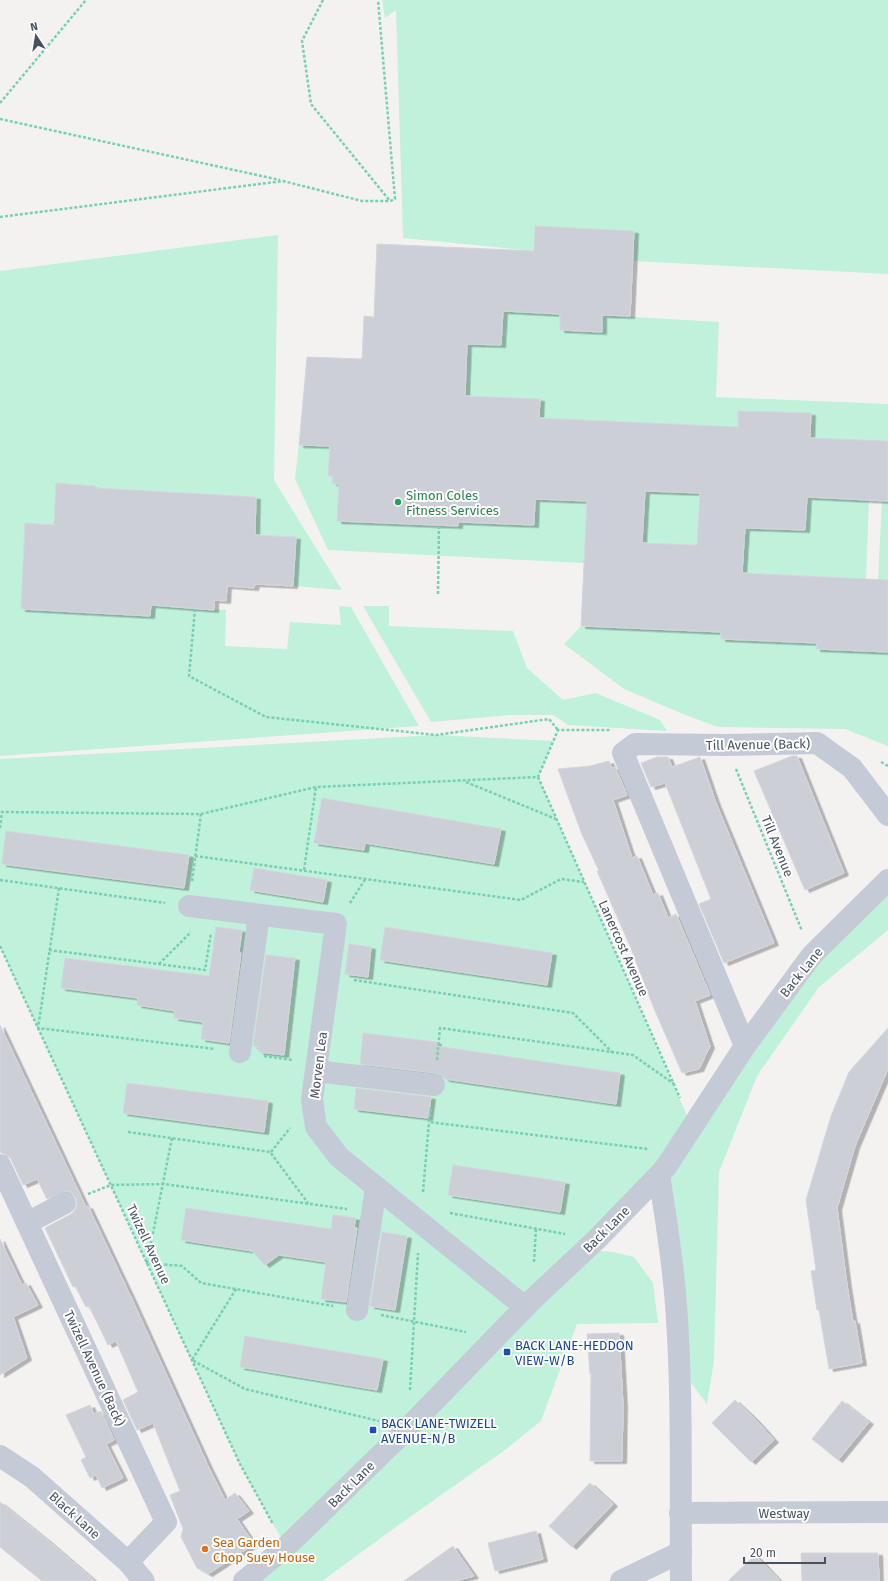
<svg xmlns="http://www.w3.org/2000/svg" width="888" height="1581" font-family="'Fira Sans',sans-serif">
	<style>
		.green { fill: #c0f1db }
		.building { fill: #cdcfd7; stroke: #d5d6dd; fill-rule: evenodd; filter: url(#shadow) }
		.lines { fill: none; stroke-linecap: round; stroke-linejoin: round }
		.path { stroke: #77d0b3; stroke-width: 2.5; stroke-dasharray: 3 2; stroke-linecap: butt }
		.minor { stroke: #c5cbd6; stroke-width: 22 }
		.leisure-dot { fill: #2e9e5b; stroke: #fff; stroke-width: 1.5 }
		.transit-dot { fill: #1a4fb4; stroke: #fff; stroke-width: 1.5 }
		.food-dot { fill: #e8710a; stroke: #fff; stroke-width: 1.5 }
		.labels { text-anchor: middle; stroke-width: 4; stroke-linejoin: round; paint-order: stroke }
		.leisure-label { font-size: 13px; fill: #27864d; stroke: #fff; text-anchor: start }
		.street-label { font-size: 13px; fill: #485160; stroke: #fff }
		.transit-label { font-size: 13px; fill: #164399; stroke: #fff; text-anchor: start }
		.food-label { font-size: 13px; fill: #c56008; stroke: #fff; text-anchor: start }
	</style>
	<defs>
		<filter id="shadow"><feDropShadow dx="4.5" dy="2.5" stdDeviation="0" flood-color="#0004"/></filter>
	</defs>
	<rect width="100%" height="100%" fill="#f4f2f1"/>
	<!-- green -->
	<g class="green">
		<path d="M382 0H888V274L633 261 634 231 535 226 534 251 403 238 396 10 385 18Z"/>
		<path d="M278 235 274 480 342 590 293 586 296 537 255 535 256 497 95 488V486L56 484 54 525 25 523 21 609 150 616 151 605 226 610 225 646 287 649 290 622 341 625 339 606 351 607 419 726 0 756V271Z"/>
		<path d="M503 301 560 314V330L602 332V315L719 322 716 397 888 404V441L810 438V413L738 411V427L539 418 540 399 465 396 467 344 501 345Z"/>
		<path d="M299 445 330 446 328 475 458 521 534 525 535 499 587 501 584 563 328 550 295 479Z"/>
		<path d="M645 491 700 493 697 545 642 543Z"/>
		<path d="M746 495 761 529 805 530 807 497 869 500 866 579 743 573Z"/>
		<path d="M882 501H888V580H878Z"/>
		<path d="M363 606H389V626L513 631 527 668 563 700 596 693 660 720 667 731 568 725 553 715H510L431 722Z"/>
		<path d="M581 626 721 632 722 639 817 643 816 648 888 652V746L845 729 718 727 688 716 624 689 564 644Z"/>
		<path d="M436 735 553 741 538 777 692 1127 745 1046 888 880V930L819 987 757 1076 719 1172 714 1361 707 1404 680 1368 659 1176 589 1250 613 1252 634 1257 653 1283 658 1323 577 1324 541 1421 505 1450 400 1524 322 1581H244L286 1547 240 1464 0 946V759Z"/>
	</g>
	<!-- building -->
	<g class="building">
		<path d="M535 226 634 231 630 316 602 315V332L560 330V314L503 311 501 345 467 344 465 396 540 399 539 418 738 427V411L811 413 810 438 888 441V501L807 497 805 530 745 528 742 573 888 580V652L816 649 817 643 721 639V632L581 626 587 501 535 499 534 525 458 522V526L337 521 339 484 332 483 333 476H328L330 446 299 445 307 357 362 359 364 316 374 317 377 244 534 251ZM645 491 700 493 697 545 642 543Z"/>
		<path d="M56 483 95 486V488L256 497 255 535 296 537 293 586 255 584 254 588 227 586 226 601 214 600V610L151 605 150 616 21 609 25 523 54 525Z"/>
		<path d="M792 756H797L844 873 805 890 754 771Z"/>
		<path d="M657 757H668L672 767 700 757 716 803 774 943 724 963 699 904 711 899 665 783 651 787 641 763Z"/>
		<path d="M609 761 612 768 615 767 627 795 613 800 632 858 637 856 653 895 658 893 668 918 676 914 710 995 695 1001 710 1046 699 1069 682 1073 653 1006 630 946 597 871H599L581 832 558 769 590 766Z"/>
		<path d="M322 798 501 829 494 864 365 843 364 850 314 843Z"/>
		<path d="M6 831 189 855 184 888 2 864Z"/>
		<path d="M254 868 327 880 323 902 250 890Z"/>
		<path d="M216 927 242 930 239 952 241 953 229 1043 201 1039 203 1022 174 1018 175 1011 137 1005 138 998 61 988 65 958 209 976Z"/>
		<path d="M385 927 552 953 547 985 380 960Z"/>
		<path d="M349 944 371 947 368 977 345 974Z"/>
		<path d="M266 955 295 958 284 1055 259 1052V1047L253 1046Z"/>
		<path d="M0 1025 86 1207 88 1206 131 1297 209 1468 225 1500 235 1493 249 1511 237 1519 254 1544 208 1574 197 1568 181 1537 183 1529 170 1495 180 1491 153 1423 137 1430 123 1400 138 1392 116 1341 108 1345 89 1306 86 1307 75 1286 73 1287 45 1228 71 1214 75 1210 77 1204 76 1198 71 1192 65 1191 47 1199 37 1179 23 1185 11 1159 7 1155 1 1153 0 1150Z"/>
		<path d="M888 1028V1069L855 1146 837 1208 847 1285 853 1322 855 1321 862 1363 829 1369 819 1310H817L811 1271 816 1270 806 1200 831 1116 849 1072Z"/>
		<path d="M363 1033 437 1042 436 1046 620 1073 616 1104 445 1079 441 1075 435 1073 360 1064Z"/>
		<path d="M127 1083 268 1101 264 1132 123 1113Z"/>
		<path d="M356 1088 431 1097 428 1118 354 1109Z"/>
		<path d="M453 1165 565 1182 560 1212 448 1195Z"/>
		<path d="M186 1208 331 1229 333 1215 356 1218 354 1227 357 1228 346 1302 321 1299 326 1262 279 1255 265 1265 252 1251 181 1240Z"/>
		<path d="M382 1232 407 1236 395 1310 370 1306Z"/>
		<path d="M0 1239 22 1285 26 1283 38 1305 13 1317 27 1358 0 1375Z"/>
		<path d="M619 1333 623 1405 622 1461H590L591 1374H590L587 1334Z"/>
		<path d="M245 1336 383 1359 377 1390 240 1367Z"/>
		<path d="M735 1400 756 1420 774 1440 751 1462 712 1423Z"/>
		<path d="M842 1401 869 1422 838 1460 812 1439Z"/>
		<path d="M90 1405 94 1414 101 1411 114 1440 106 1444 123 1478 102 1488 96 1475 90 1478 81 1460 86 1457 66 1415Z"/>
		<path d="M590 1483 613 1504 572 1547 549 1526Z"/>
		<path d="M0 1502 46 1539 95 1581H42L0 1547Z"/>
		<path d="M536 1531 543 1559 495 1571 488 1543Z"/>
		<path d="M453 1546 474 1576 455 1581H404Z"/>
		<path d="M801 1553H878L879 1581H802Z"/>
		<path d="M755 1555 780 1581H728Z"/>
	</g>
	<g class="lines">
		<!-- path -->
		<g class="path">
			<path d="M323 0 302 41 311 104 390 201"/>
			<path d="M0 103 86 0"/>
			<path d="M0 119 280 180"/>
			<path d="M0 217 283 181 362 201H390L395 199 378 0"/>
			<path d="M438 594 439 526"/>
			<path d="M195 609 189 676 266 717 436 735 549 719 558 730"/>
			<path d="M881 762 888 766"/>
			<path d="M736 769 802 931"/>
			<path d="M538 777 680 1098"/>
			<path d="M466 782 556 819"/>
			<path d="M0 828 2 812 201 814 316 787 538 777 558 730H611"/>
			<path d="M195 856 521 900 561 879 584 882"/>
			<path d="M304 870 316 787"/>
			<path d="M0 880 165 903"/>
			<path d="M192 881 201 814"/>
			<path d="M59 888 38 1028 215 1049"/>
			<path d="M350 903 366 878"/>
			<path d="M0 946 240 1464 273 1524"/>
			<path d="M49 950 205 970 211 933"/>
			<path d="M159 964 191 932"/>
			<path d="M354 980 573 1013 612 1052"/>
			<path d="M264 1056 293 1060"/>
			<path d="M437 1060 440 1028 633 1055 674 1084"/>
			<path d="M431 1109 429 1122 648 1149"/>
			<path d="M128 1132 270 1152 308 1203"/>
			<path d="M172 1138 147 1263 182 1266 201 1283 333 1306"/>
			<path d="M271 1152 290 1128"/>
			<path d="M423 1192 429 1122"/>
			<path d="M88 1194 111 1185 164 1184 347 1209"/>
			<path d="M450 1213 565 1234"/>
			<path d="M534 1262 536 1228"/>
			<path d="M236 1289 192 1360 245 1389 379 1421"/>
			<path d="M381 1315 466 1332"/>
			<path d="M410 1390 418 1253"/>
		</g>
		<!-- minor -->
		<g class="minor">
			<path d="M189 906 336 924 312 1099 316 1127 339 1157 525 1307"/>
			<path d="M745 1046 623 753 635 744 726 745 817 743 852 768 888 815"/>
			<path d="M240 1052 259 915"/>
			<path d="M316 1071 434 1085"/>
			<path d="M0 1165 166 1522 128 1562"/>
			<path d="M659 1175C666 1218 673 1262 676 1305 683 1397 680 1489 681 1581"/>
			<path d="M27 1223 65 1203"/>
			<path d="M357 1310 376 1188"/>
			<path d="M0 1456 32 1477 128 1562 144 1581"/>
			<path d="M680 1513 888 1512"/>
			<path d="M244 1581 286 1547 408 1428 532 1300 597 1239 659 1175 666 1167 745 1046 812 955 888 880"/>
			<path d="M621 1581 681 1552"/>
		</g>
	</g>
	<!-- markers -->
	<circle class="leisure-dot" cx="398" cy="502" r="4"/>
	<g class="transit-dot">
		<rect x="503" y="1348" width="8" height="8" rx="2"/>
		<rect x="369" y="1426" width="8" height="8" rx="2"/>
	</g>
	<circle class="food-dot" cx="205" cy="1549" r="4"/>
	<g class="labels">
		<!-- leisure labels -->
		<g class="leisure-label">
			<text x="406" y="500">Simon Coles<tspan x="406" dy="15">Fitness Services</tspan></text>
		</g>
		<!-- street labels -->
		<g class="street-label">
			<text transform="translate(758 744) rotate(-1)" y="5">Till Avenue (Back)</text>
			<text transform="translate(778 846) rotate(68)" y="5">Till Avenue</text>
			<text transform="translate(624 948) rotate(66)" y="5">Lanercost Avenue</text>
			<text transform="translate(801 972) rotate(-51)" y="5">Back Lane</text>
			<text transform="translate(318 1065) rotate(-83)" y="5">Morven Lea</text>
			<text transform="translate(606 1229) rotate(-45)" y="5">Back Lane</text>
			<text transform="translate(149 1244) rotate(65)" y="5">Twizell Avenue</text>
			<text transform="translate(95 1368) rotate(65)" y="5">Twizell Avenue (Back)</text>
			<text transform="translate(351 1484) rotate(-45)" y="5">Back Lane</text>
			<text x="784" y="1518">Westway</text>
			<text transform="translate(75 1515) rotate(42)" y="5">Black Lane</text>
		</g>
		<!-- transit labels -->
		<g class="transit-label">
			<text x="515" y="1350">BACK LANE-HEDDON<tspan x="515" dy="15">VIEW-W/B</tspan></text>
			<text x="381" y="1428">BACK LANE-TWIZELL<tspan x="381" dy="15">AVENUE-N/B</tspan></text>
		</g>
		<!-- food labels -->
		<g class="food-label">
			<text x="213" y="1547">Sea Garden<tspan x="213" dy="15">Chop Suey House</tspan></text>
		</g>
	</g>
	<!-- north arrow -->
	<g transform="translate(36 36) rotate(348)" stroke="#ffffff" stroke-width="3" paint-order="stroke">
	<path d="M0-3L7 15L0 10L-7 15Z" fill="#485160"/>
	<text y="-6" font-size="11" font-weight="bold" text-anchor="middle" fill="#485160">N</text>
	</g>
	<!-- scale -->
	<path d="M744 1557v6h81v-6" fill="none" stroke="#485160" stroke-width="2"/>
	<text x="750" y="1557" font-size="12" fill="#485160" stroke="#ffffff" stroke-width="3" paint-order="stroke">20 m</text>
</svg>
